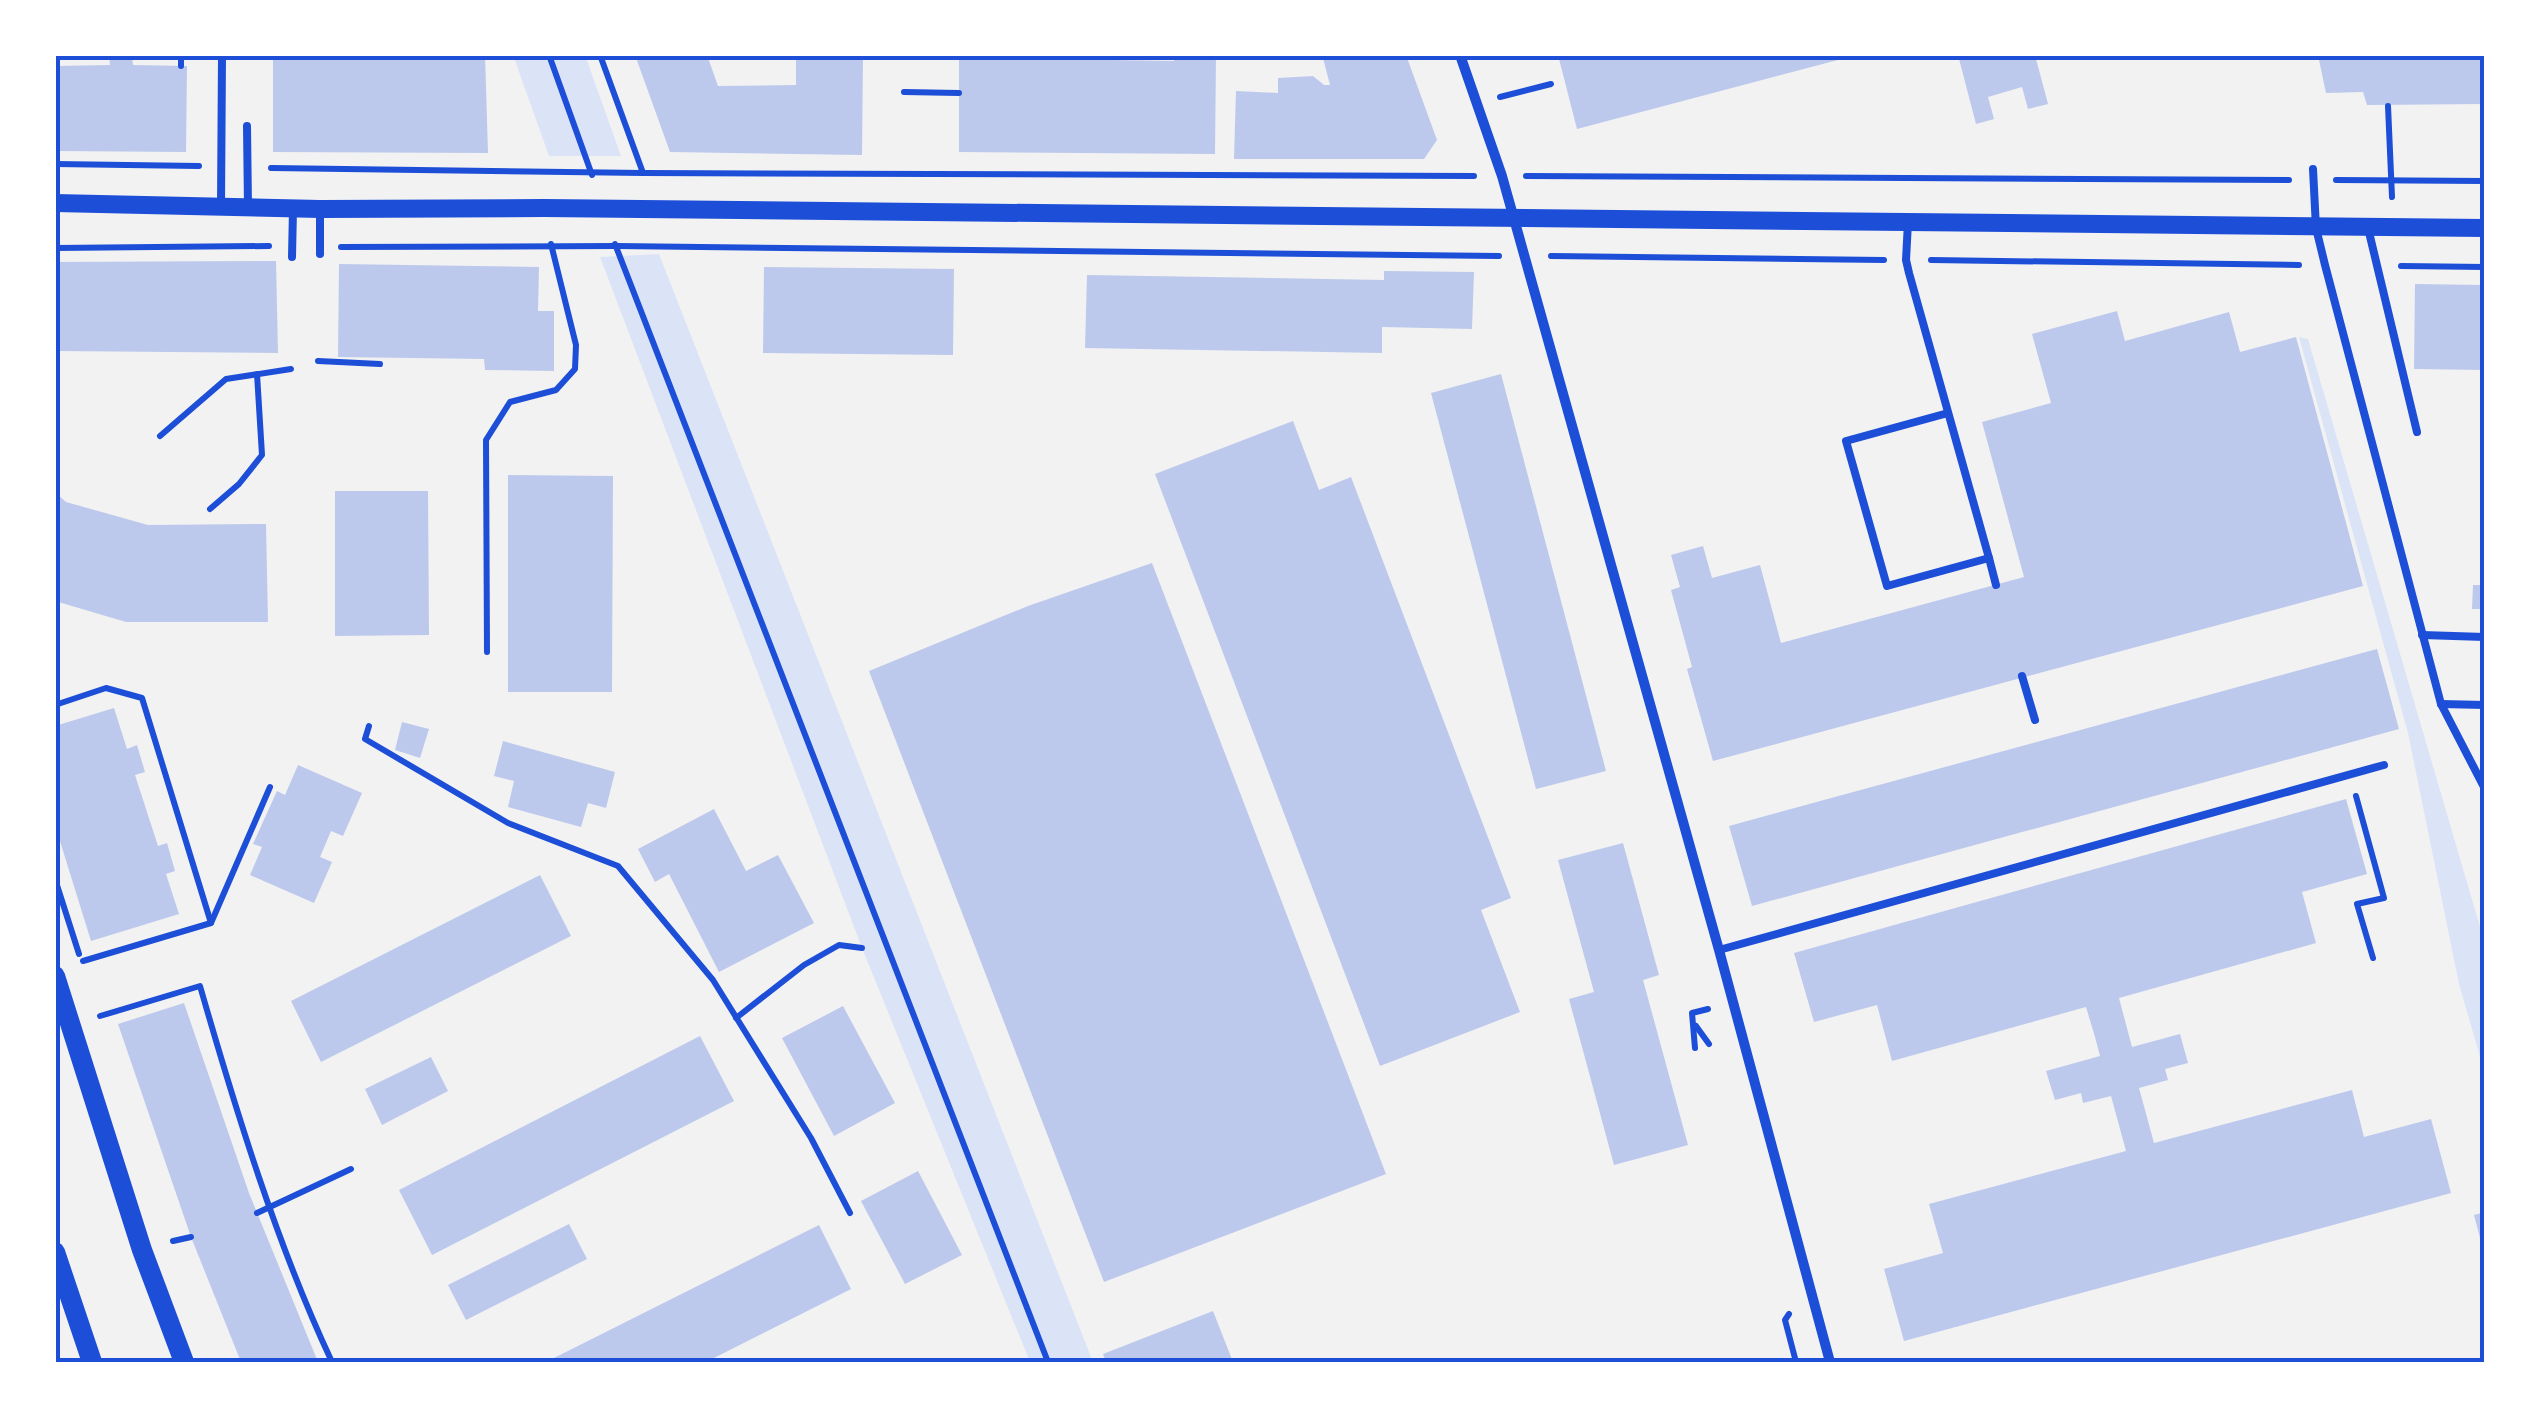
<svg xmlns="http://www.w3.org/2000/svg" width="2540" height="1417" font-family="Lora,serif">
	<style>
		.green { fill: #dbe4f7 }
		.building { fill: #bdc9ec }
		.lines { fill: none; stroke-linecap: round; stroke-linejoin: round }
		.path { stroke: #1d4ed8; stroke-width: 6 }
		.service { stroke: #1d4ed8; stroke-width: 8 }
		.minor { stroke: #1d4ed8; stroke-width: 10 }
		.tertiary { stroke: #1d4ed8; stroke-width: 18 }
		.secondary { stroke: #1d4ed8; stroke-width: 20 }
		.neatline { fill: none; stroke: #1d4ed8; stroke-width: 4 }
	</style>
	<rect width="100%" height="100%" fill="#f2f2f2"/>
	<!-- green -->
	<g class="green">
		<path d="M513 55H585L621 156H549Z"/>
		<path d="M659 254 1093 1362H1030L862 948 600 257Z"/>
		<path d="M2299 337 2308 339 2485 944V1074L2459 984 2408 733Z"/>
	</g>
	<!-- building -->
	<g class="building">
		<path d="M109 55H132L133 65 187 66 186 152 55 151V66L110 65Z"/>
		<path d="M485 55 488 153 273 152V56Z"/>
		<path d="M635 55H707L718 86 796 85V55H863L862 155 670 152Z"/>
		<path d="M959 55H1053V59L1174 61V55H1216L1215 154 959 152Z"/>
		<path d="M1317 55H1406L1437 140 1424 159H1234L1236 91 1278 93V78L1313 76 1324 85H1330L1323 58 1319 60Z"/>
		<path d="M1558 55H1852L1853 56 1577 129Z"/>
		<path d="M1958 55H2035L2048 104 2028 109 2022 87 1988 97 1994 119 1976 124Z"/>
		<path d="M2318 55H2485V104L2367 105 2363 92 2326 93Z"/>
		<path d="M276 261 278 353 55 351V262Z"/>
		<path d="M339 264 539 267 538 311H554V371L485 370 484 359 338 357Z"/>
		<path d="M764 267 954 269 953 355 763 353Z"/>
		<path d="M1384 271 1474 272 1472 329 1382 327V353L1085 348 1087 275 1384 280Z"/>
		<path d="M2415 284 2485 285V370L2414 369Z"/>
		<path d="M2117 311 2125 341 2229 312 2240 352 2296 337 2363 586 1713 761 1687 669 1692 667 1671 590 1680 587 1671 555 1703 546 1712 578 1760 565 1781 643 2024 577 1982 422 2051 403 2032 334Z"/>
		<path d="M1501 374 1606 771 1536 789 1431 393Z"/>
		<path d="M1293 421 1319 490 1351 477 1511 898 1481 910 1520 1012 1380 1066 1155 474Z"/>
		<path d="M508 475 613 476 612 692H508Z"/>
		<path d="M335 491H428L429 635 335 636Z"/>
		<path d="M55 492 66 502 148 525 266 524 268 622H126L55 601Z"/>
		<path d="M1152 563 1386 1174 1104 1282 869 671 1028 606Z"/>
		<path d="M2473 585H2485V609H2472Z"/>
		<path d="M2377 649 2399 729 1752 906 1729 826Z"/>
		<path d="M114 708 127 749 137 745 145 772 135 775 158 846 167 843 175 871 166 874 179 914 91 941 55 825V726Z"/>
		<path d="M402 722 429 729 420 758 395 750Z"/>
		<path d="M503 741 615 772 606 808 588 803 581 827 508 807 514 781 494 776Z"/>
		<path d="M298 765 362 793 343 836 331 831 320 857 332 862 314 903 250 875 262 847 253 844 277 791 285 795Z"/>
		<path d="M2346 799 2367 874 2302 892 2316 943 2119 998 2132 1047 2180 1034 2188 1063 2165 1069 2168 1080 2139 1088 2154 1143 2352 1090 2364 1137 2431 1119 2451 1193 1904 1341 1884 1269 1943 1253 1929 1204 2126 1151 2111 1096 2083 1103 2081 1093 2055 1100 2046 1071 2100 1056 2095 1037 2086 1007 1892 1061 1877 1005 1814 1022 1794 953Z"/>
		<path d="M714 809 746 871 778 855 814 923 719 972 669 874 655 882 638 849Z"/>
		<path d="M1623 843 1659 975 1643 980 1688 1145 1614 1165 1569 999 1594 992 1558 860Z"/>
		<path d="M540 875 571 936 321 1062 291 1001Z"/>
		<path d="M184 1003 249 1193 318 1362H241L191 1237 118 1024Z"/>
		<path d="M843 1006 895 1103 834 1136 782 1038Z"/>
		<path d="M700 1036 734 1101 432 1255 399 1190Z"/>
		<path d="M431 1057 448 1091 382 1125 365 1089Z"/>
		<path d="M918 1171 962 1255 905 1284 861 1201Z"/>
		<path d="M2485 1212V1253H2484L2474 1215Z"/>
		<path d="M569 1224 587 1259 466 1320 448 1285Z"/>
		<path d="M819 1225 851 1289 706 1362H546Z"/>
		<path d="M1213 1311 1233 1362H1106L1103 1354Z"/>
	</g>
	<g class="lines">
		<!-- path -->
		<g class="path">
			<path d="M549 55 592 175"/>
			<path d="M600 55 643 173"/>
			<path d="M181 66V56H197"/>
			<path d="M904 92 959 93"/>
			<path d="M1500 97 1551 84"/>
			<path d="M2388 106 2392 197"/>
			<path d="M55 164 199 166"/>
			<path d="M271 168 643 173 1474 176"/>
			<path d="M1526 176 2289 180"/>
			<path d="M2336 180 2485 181"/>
			<path d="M615 244 1048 1362"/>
			<path d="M341 247 616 246 1499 256"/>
			<path d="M55 248 269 246"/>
			<path d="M1551 256 1884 260"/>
			<path d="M1931 260 2299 265"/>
			<path d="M2401 266 2485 267"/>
			<path d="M318 361 380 364"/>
			<path d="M160 436 226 379 291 369"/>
			<path d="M210 509 239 484 262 455 257 374"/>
			<path d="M487 652 486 440 510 402 556 390 575 369 576 345 551 244"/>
			<path d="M55 705 106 688 142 698 211 923"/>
			<path d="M369 726 365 739 508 823 618 866 713 980 811 1138 850 1213"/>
			<path d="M2356 796 2384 898 2357 904 2373 958"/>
			<path d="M55 879 79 954"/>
			<path d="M83 961 211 923 270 787"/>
			<path d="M100 1016 200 986C236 1111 277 1245 332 1362"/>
			<path d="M736 1018 804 965 839 945 862 948"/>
			<path d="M1696 1026 1709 1044"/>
			<path d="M1695 1048 1692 1013 1708 1009"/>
			<path d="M257 1213 351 1169"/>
			<path d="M173 1241 191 1237"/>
			<path d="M1789 1314 1785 1320 1796 1362"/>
		</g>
		<!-- service -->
		<g class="service">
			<path d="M247 126 248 208"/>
			<path d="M2313 169 2316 228 2325 265 2441 704 2485 789"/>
			<path d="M221 205 222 55"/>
			<path d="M320 209V254"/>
			<path d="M1908 222 1906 260 1909 273 1989 558 1887 586 1846 441 1948 413"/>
			<path d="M2368 228 2417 432"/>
			<path d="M292 257 293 209"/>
			<path d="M1989 558 1996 585"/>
			<path d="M2422 635 2485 637"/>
			<path d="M2022 676 2035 720"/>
			<path d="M2441 704 2485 705"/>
			<path d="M1719 950 2384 765"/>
		</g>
		<!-- minor -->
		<path class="minor" d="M1460 55 1502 176 1719 950 1830 1362"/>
		<!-- tertiary -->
		<path class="tertiary" d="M55 203 320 209 544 208 2485 228"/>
		<!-- secondary -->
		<g class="secondary">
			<path d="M55 976 142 1250 184 1362"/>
			<path d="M55 1252 92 1362"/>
		</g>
	</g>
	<!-- border -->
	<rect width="2540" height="1417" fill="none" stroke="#ffffff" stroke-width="115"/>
	<rect x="58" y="58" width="2424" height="1302" class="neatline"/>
</svg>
